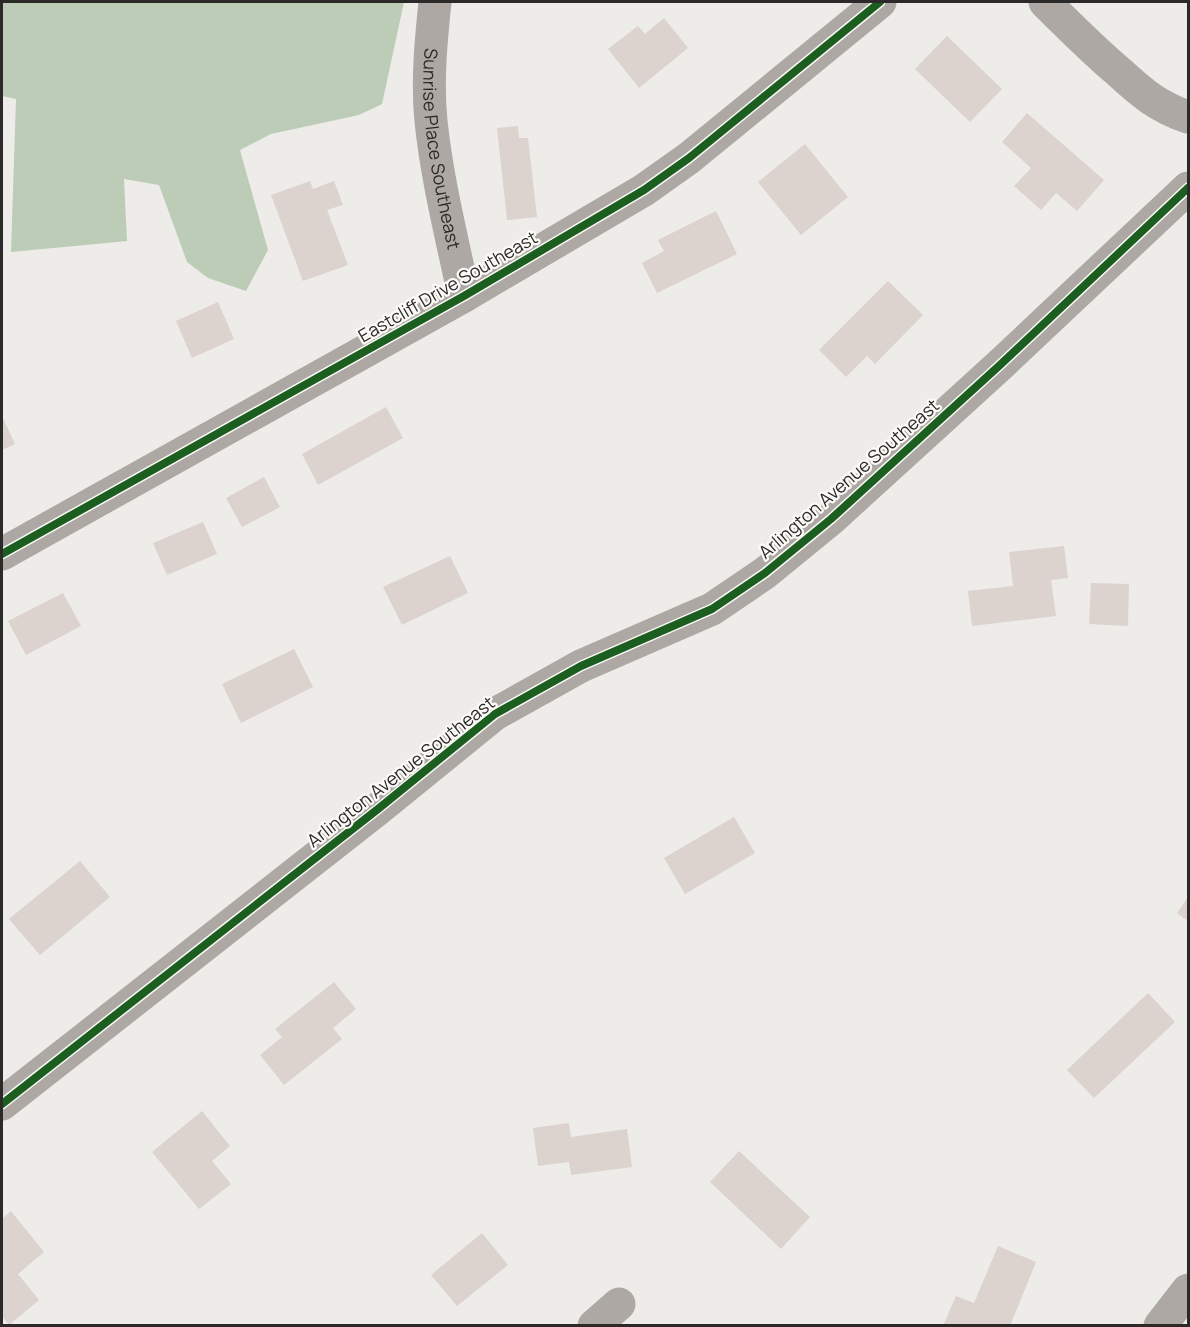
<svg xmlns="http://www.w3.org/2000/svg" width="1190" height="1327" font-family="Manrope,sans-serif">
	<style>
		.forest { fill: #bcccb6 }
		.building { fill: #dcd2ce }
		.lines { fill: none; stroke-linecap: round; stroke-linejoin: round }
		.minor { stroke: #aea8a5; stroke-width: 33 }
		.cycleway-casing { stroke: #fcfaf6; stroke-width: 11 }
		.cycleway { stroke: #1b5e20; stroke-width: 8 }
		.labels { text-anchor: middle; stroke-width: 4.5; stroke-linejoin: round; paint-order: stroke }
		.street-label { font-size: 18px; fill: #2b2a29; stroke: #fcfaf6 }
	</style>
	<rect width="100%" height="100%" fill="#edece9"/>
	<!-- forest -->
	<path class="forest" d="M2 2H404L382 104 359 115 271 134 240 150 268 250 246 291 208 278 187 262 159 185 124 179 127 241 11 252 16 99 2 96Z"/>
	<!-- building -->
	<g class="building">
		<path d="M664 18 688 48 639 88 608 49 638 26 645 34Z"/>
		<path d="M947 36 1002 89 970 122 915 69Z"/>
		<path d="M1027 113 1104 180 1077 211 1056 193 1041 210 1014 186 1031 168 1002 142Z"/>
		<path d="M518 126 519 138H528L537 217 507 220 497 128Z"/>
		<path d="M805 144 848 197 801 235 758 182Z"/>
		<path d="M310 181 313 189 334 181 343 205 327 210 348 265 303 281 271 195Z"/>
		<path d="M716 211 737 254 657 293 642 263 664 251 658 240Z"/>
		<path d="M888 281 923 315 875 364 867 356 846 377 819 350Z"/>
		<path d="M218 302 234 339 192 358 176 321Z"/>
		<path d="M386 407 403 438 318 485 302 454Z"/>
		<path d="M2 416 15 444 2 450Z"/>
		<path d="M264 477 280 507 242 527 226 498Z"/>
		<path d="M203 522 217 554 167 575 153 543Z"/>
		<path d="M1064 546 1068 578 1051 580 1056 616 972 626 968 591 1013 586 1009 552Z"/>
		<path d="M450 556 468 593 402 625 383 587Z"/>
		<path d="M1091 583 1129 584 1128 626 1089 624Z"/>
		<path d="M63 593 81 626 26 655 8 621Z"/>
		<path d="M294 649 313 687 241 723 222 684Z"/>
		<path d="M734 817 755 853 685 894 664 858Z"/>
		<path d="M80 861 110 897 40 955 9 919Z"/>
		<path d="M1188 897V921L1177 913Z"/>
		<path d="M334 982 356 1009 333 1028 342 1039 284 1085 260 1055 282 1037 275 1029Z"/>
		<path d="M1148 993 1175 1022 1094 1098 1067 1070Z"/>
		<path d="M202 1111 230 1146 212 1161 231 1184 199 1209 152 1152Z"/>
		<path d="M569 1123 571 1137 627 1129 632 1167 571 1175 569 1162 538 1166 533 1128Z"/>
		<path d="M739 1151 810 1217 781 1249 710 1182Z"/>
		<path d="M11 1211 44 1252 18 1274 39 1300 9 1325 2 1316V1219Z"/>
		<path d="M482 1233 508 1265 457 1306 431 1275Z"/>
		<path d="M998 1246 1036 1262 1010 1326H943L956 1296 974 1303Z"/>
	</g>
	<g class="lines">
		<!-- minor -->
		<g class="minor">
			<path id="s1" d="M435 2C431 41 427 81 431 121 437 180 452 238 464 296"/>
			<path d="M1045 2C1069 26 1093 50 1119 72 1142 93 1158 107 1188 117"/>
			<path d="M2 554 464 296 644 190 689 158 880 2"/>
			<path d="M2 1104 378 809 495 714 581 666 712 609 765 573 831 519 1000 365 1188 188"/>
			<path d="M594 1326 619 1304"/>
			<path d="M1160 1326 1188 1290"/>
		</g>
		<defs>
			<g id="cycleway">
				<path d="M2 554 464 296 644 190 689 158 880 2"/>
				<path d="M2 1104 378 809 495 714 581 666 712 609 765 573 831 519 1000 365 1188 188"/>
			</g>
		</defs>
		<!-- cycleway casing -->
		<use href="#cycleway" class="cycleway-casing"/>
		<!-- cycleway -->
		<use href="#cycleway" class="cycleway"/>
	</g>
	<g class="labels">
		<!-- street labels -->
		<g class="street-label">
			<text dy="6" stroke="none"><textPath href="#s1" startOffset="148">Sunrise Place Southeast</textPath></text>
			<text transform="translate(448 287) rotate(-30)" y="6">Eastcliff Drive Southeast</text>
			<text transform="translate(849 479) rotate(-41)" y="6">Arlington Avenue Southeast</text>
			<text transform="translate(401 772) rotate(-38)" y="6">Arlington Avenue Southeast</text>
		</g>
	</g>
	<!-- border -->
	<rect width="1190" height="1327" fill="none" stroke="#2b2a29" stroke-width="6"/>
</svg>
